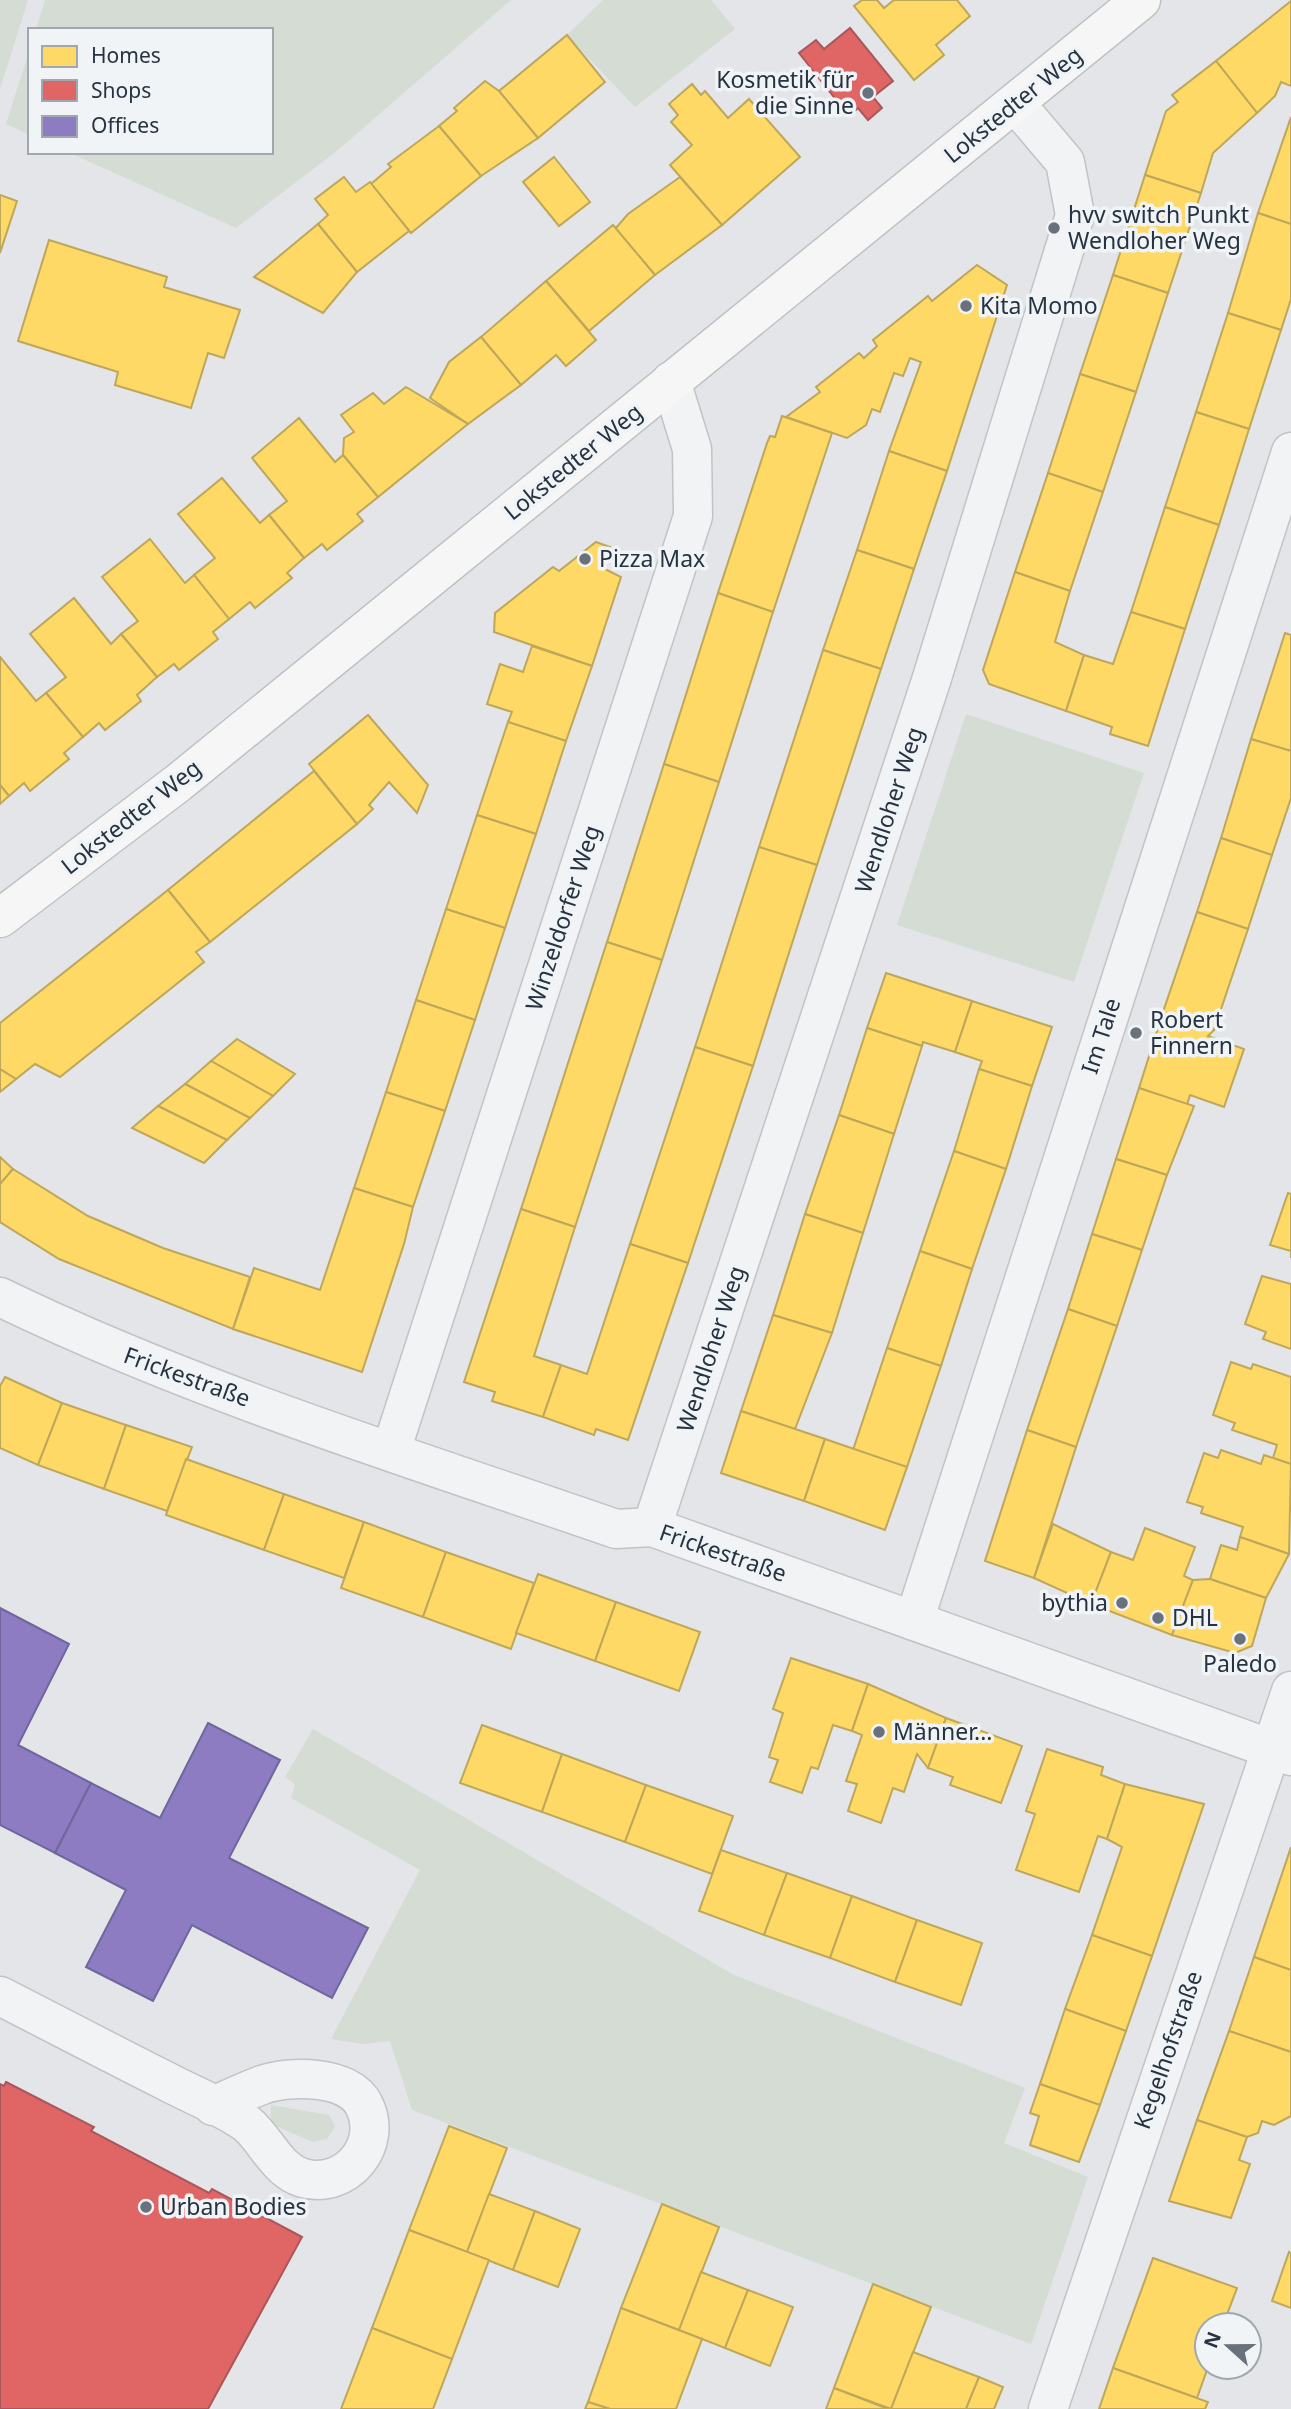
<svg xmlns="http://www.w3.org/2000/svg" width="1291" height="2409" font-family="'Noto Sans',sans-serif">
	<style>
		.green { fill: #d4dcd3 }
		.homes { fill: #ffd966; stroke: #bea75b; stroke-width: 2 }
		.shops { fill: #e06666; stroke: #a9575b; stroke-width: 2 }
		.offices { fill: #8e7cc3; stroke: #6f669c; stroke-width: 2 }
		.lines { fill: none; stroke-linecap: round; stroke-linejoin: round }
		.street-casing { stroke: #c1c3c6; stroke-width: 41 }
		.primary-casing { stroke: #bec2c6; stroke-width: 41 }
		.street { stroke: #f2f3f5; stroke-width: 38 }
		.primary { stroke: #f6f6f7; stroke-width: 38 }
		.poi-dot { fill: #69717c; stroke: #f0f4f7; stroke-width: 2.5 }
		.labels { text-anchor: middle; stroke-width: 7; stroke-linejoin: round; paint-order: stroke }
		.poi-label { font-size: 23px; fill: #283342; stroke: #f0f4f7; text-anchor: start }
		.street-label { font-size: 23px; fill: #283342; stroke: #f0f4f7 }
	</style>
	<rect width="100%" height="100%" fill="#e3e5e8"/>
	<!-- green -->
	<g class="green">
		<path d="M0 0H28L0 89Z"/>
		<path d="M45 0H511L338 150 236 228 68 152H271V30H36Z"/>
		<path d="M603 0H711L735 29 635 107 567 35Z"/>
		<path d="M30 49V135L6 124Z"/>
		<path d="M966 714 1144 773 1074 982 897 925Z"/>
		<path d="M313 1729 734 1975 1025 2088 1004 2143 1088 2177 1031 2344 412 2110 390 2041 363 2044 331 2039 420 1870 291 1798 295 1784 285 1777Z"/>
		<path d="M271 2105 329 2115 335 2126 327 2139 313 2142 271 2124Z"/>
	</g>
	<!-- homes -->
	<g class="homes">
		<path d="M862 0H877L884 8 894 0H957L970 16 936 45 944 55 914 80 854 6Z"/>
		<path d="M1291 1V86L1281 82 1275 96 1257 113 1216 61Z"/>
		<path d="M567 35 605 82 538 138 499 91Z"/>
		<path d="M1216 61 1257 113 1213 153 1201 193 1145 175 1166 111 1178 102 1172 95Z"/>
		<path d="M485 81 499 91 538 138 481 176 439 126 457 111 454 108Z"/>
		<path d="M692 84 701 95 705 91 728 118 749 99 800 157 722 225 670 165 692 145 671 122 678 115 669 104Z"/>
		<path d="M1291 117V224L1258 213Z"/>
		<path d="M439 126 481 176 411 233 371 184 391 167 388 164Z"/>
		<path d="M554 157 590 202 559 226 523 182Z"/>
		<path d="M1145 175 1201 193 1168 293 1113 275Z"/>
		<path d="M344 177 356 192 370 182 409 231 357 272 318 224 328 215 315 199Z"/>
		<path d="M680 177 722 225 655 275 615 229 628 214Z"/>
		<path d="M0 195 17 201 0 253Z"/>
		<path d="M1258 213 1291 224V299L1281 330 1228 313Z"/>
		<path d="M318 224 357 272 323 313 254 277Z"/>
		<path d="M613 225 655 275 589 331 546 281Z"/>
		<path d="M49 240 167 277 164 287 240 310 224 358 208 353 191 408 115 385 118 372 18 341Z"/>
		<path d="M977 265 1007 285 947 471 889 451 921 362 910 358 903 376 894 373 880 412 872 409 866 425 847 438 786 417 820 392 816 387 859 353 864 358 877 346 873 340 928 296 932 301Z"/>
		<path d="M1113 275 1168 293 1136 392 1080 374Z"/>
		<path d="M546 281 596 340 566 366 556 355 521 385 481 337Z"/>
		<path d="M1228 313 1281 330 1249 429 1196 412Z"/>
		<path d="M481 337 521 385 468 424 430 398 449 362Z"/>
		<path d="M1080 374 1136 392 1103 492 1048 473Z"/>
		<path d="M406 387 468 424 378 497 343 455 344 438 354 432 341 415 373 393 384 404Z"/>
		<path d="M1196 412 1249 429 1219 525 1165 507Z"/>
		<path d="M782 416 832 433 773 612 718 593 767 443 770 436 775 437Z"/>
		<path d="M299 418 335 462 343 455 378 497 357 514 363 521 327 550 322 544 304 558 269 515 287 501 252 458Z"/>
		<path d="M889 451 947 471 914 569 857 550Z"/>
		<path d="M1048 473 1103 492 1070 591 1015 572Z"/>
		<path d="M222 478 260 523 269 515 304 558 287 573 292 578 255 608 250 602 229 619 194 575 215 558 178 514Z"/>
		<path d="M1165 507 1219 525 1185 629 1131 612Z"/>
		<path d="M150 539 185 583 194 575 229 619 213 632 218 639 179 670 174 664 157 677 121 634 138 621 102 577Z"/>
		<path d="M596 542 610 547 599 566 621 577 592 666 494 632 495 613 553 567 559 571Z"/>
		<path d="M857 550 914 569 881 669 823 650Z"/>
		<path d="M1015 572 1070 591 1055 642 1084 655 1066 711 989 684 983 670Z"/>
		<path d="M718 593 773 612 719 782 664 764Z"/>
		<path d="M74 598 111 644 121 634 157 677 137 695 141 701 105 730 99 723 83 737 46 693 66 677 30 634Z"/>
		<path d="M1131 612 1185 629 1148 746 1110 734 1112 727 1066 711 1084 655 1113 664Z"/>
		<path d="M1285 633 1291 635V751L1251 739Z"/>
		<path d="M532 646 592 666 566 741 508 722 512 712 487 704 500 664 523 672Z"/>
		<path d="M823 650 881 669 817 865 759 847Z"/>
		<path d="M0 657 36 701 46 693 83 737 64 753 69 759 30 791 24 783 9 796 0 785Z"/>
		<path d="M368 715 428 785 417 813 389 782 369 805 373 809 357 824 309 764Z"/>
		<path d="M508 722 566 741 536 834 477 815Z"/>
		<path d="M1251 739 1291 751V798L1272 855 1221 838Z"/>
		<path d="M664 764 719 782 662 960 607 942Z"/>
		<path d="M314 771 357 824 210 942 168 890Z"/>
		<path d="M0 785 9 796 0 804Z"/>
		<path d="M477 815 536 834 505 928 446 909Z"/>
		<path d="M1221 838 1272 855 1248 929 1197 912Z"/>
		<path d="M759 847 817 865 753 1066 695 1047Z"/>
		<path d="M168 890 210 942 196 952 204 962 60 1077 35 1064 16 1079 0 1069V1023Z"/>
		<path d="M446 909 505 928 475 1020 416 1000Z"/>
		<path d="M1197 912 1248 929 1214 1030 1163 1012Z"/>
		<path d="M607 942 662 960 575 1227 521 1209Z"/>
		<path d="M886 973 972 1001 955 1052 923 1042 922 1046 867 1028Z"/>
		<path d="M416 1000 475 1020 445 1111 386 1092Z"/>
		<path d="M972 1001 1052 1027 1032 1086 979 1069 982 1061 955 1052Z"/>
		<path d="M1163 1012 1214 1030 1208 1036 1244 1049 1224 1107 1190 1095 1187 1105 1139 1088Z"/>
		<path d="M867 1028 922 1046 894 1134 839 1115Z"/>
		<path d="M237 1039 295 1074 273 1096 211 1061Z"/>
		<path d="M695 1047 753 1066 688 1263 630 1244Z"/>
		<path d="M211 1061 273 1096 250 1118 185 1084Z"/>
		<path d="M0 1069 16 1079 0 1092Z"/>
		<path d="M979 1069 1032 1086 1006 1169 954 1151Z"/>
		<path d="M185 1084 250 1118 227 1140 158 1106Z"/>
		<path d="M1139 1088 1194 1106 1167 1175 1116 1159Z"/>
		<path d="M386 1092 445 1111 413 1207 354 1188Z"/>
		<path d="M158 1106 227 1140 204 1163 132 1128Z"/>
		<path d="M839 1115 894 1134 863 1233 805 1214Z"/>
		<path d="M954 1151 1006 1169 972 1269 920 1251Z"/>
		<path d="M0 1157 13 1169 0 1184Z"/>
		<path d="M1116 1159 1167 1175 1142 1250 1092 1234Z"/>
		<path d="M13 1169 88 1216 163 1248 250 1277 233 1329 59 1259 0 1222V1184Z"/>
		<path d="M354 1188 413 1207 404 1244 362 1372 233 1329 254 1268 320 1290Z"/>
		<path d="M1288 1193 1291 1194V1258V1251L1270 1245Z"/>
		<path d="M521 1209 575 1227 534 1356 561 1365 543 1417 492 1401 495 1392 464 1382Z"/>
		<path d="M805 1214 863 1233 832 1333 773 1315Z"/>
		<path d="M1092 1234 1142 1250 1117 1326 1068 1309Z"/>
		<path d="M630 1244 688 1263 628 1440 596 1429 594 1435 543 1417 561 1365 587 1374Z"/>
		<path d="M920 1251 972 1269 941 1366 887 1348Z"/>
		<path d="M1262 1276 1291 1284V1349L1263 1339 1266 1332 1245 1324Z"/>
		<path d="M1068 1309 1117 1326 1076 1447 1027 1430Z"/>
		<path d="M773 1315 832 1333 795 1429 741 1411Z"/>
		<path d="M887 1348 941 1366 907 1467 853 1450Z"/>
		<path d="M1231 1362 1251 1369 1253 1364 1291 1377V1464L1273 1458 1277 1445 1232 1430 1235 1423 1213 1415Z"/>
		<path d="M5 1377 62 1403 38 1465 0 1448V1386Z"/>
		<path d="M62 1403 126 1425 104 1489 38 1465Z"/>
		<path d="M741 1411 825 1439 804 1501 721 1473Z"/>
		<path d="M126 1425 192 1447 167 1511 104 1489Z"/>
		<path d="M1027 1430 1076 1447 1034 1578 985 1561Z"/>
		<path d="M825 1439 907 1467 885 1530 804 1501Z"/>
		<path d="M1221 1450 1261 1464 1264 1455 1291 1464 1289 1554 1240 1537 1243 1527 1201 1513 1203 1507 1187 1502 1204 1453 1218 1458Z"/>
		<path d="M186 1459 284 1494 264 1550 166 1515Z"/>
		<path d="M284 1494 364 1522 344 1578 264 1550Z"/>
		<path d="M364 1522 446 1552 423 1617 341 1588Z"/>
		<path d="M1053 1524 1111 1552 1091 1604 1034 1578Z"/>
		<path d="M1145 1528 1195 1547 1184 1576 1193 1580 1172 1635 1091 1604 1111 1552 1133 1560Z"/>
		<path d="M1240 1537 1289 1554 1266 1598 1210 1579 1221 1545 1237 1550Z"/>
		<path d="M446 1552 534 1583 511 1649 423 1617Z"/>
		<path d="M538 1574 616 1602 595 1661 516 1633Z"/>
		<path d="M1210 1579 1266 1598 1252 1646 1235 1653 1172 1635 1193 1580Z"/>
		<path d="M616 1602 700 1632 679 1691 595 1661Z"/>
		<path d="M791 1658 868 1684 852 1731 833 1725 818 1769 811 1767 802 1793 770 1782 778 1760 769 1757 783 1713 773 1709Z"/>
		<path d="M868 1684 946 1718 928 1768 917 1754 904 1792 893 1788 881 1823 848 1811 857 1784 846 1781 862 1735 852 1731Z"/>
		<path d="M946 1718 1022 1746 1001 1803 950 1785 953 1777 928 1768Z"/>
		<path d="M482 1725 562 1754 542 1812 460 1783Z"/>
		<path d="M1047 1749 1103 1767 1101 1775 1125 1784 1107 1839 1098 1836 1079 1892 1016 1870 1035 1814 1026 1811Z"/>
		<path d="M562 1754 646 1785 625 1842 542 1812Z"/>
		<path d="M1125 1784 1204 1804 1152 1956 1092 1935 1122 1847 1107 1839Z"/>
		<path d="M646 1785 733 1816 712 1874 625 1842Z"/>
		<path d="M1291 1847V1970L1254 1957Z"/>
		<path d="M721 1850 787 1873 764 1935 699 1911Z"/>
		<path d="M787 1873 852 1896 830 1958 764 1935Z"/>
		<path d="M852 1896 917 1920 895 1982 830 1958Z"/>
		<path d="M917 1920 982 1943 961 2005 895 1982Z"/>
		<path d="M1092 1935 1152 1956 1126 2031 1065 2009Z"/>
		<path d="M1254 1957 1291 1970V2052L1229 2031Z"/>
		<path d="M1065 2009 1126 2031 1100 2105 1040 2084Z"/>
		<path d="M1229 2031 1291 2052V2116L1274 2125 1262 2121 1258 2133 1247 2137 1197 2120Z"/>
		<path d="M1040 2084 1100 2105 1079 2162 1030 2145 1039 2116 1030 2113Z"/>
		<path d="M1197 2120 1247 2137 1239 2160 1250 2164 1231 2218 1169 2201Z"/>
		<path d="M449 2126 507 2148 467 2252 409 2230Z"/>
		<path d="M489 2194 535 2211 513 2270 467 2252Z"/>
		<path d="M662 2204 719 2227 679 2330 621 2308Z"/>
		<path d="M535 2211 580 2229 558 2287 513 2270Z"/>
		<path d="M409 2230 489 2260 452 2359 372 2328Z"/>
		<path d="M1289 2252 1291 2253V2308L1272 2301Z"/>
		<path d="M1153 2258 1237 2288 1223 2325H1207L1208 2367 1197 2398 1113 2368Z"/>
		<path d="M701 2272 748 2290 725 2348 679 2330Z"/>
		<path d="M873 2284 931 2307 891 2409 834 2388Z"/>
		<path d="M748 2290 793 2307 770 2366 725 2348Z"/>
		<path d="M621 2308 702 2339 676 2409H610L588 2402Z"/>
		<path d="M372 2328 452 2359 433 2409H341Z"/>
		<path d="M913 2352 979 2377 966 2409H891Z"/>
		<path d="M1113 2368 1208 2402 1205 2409H1099Z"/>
		<path d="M979 2377 1003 2387 994 2409H966Z"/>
		<path d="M834 2388 888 2409H826Z"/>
		<path d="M588 2402 610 2409H585Z"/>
	</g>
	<!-- shops -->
	<g class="shops">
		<path d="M850 28 893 81 873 97 882 108 868 120 858 108 849 116 799 53 816 40 824 49Z"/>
		<path d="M6 2082 94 2127 91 2131 209 2193 212 2189 302 2237 208 2409H0V2084L4 2086Z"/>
	</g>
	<!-- offices -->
	<g class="offices">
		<path d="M0 1608 69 1644 18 1745 91 1783 55 1853 0 1825Z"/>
		<path d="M208 1723 280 1760 229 1858 368 1928 332 1998 192 1925 153 2001 86 1967 126 1890 55 1853 91 1783 160 1818Z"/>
	</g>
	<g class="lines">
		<defs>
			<g id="street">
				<path d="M0 1297C196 1392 411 1458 616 1529L652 1527 1291 1756"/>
				<path d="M391 1451 693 516 692 449 671 381"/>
				<path d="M652 1527 931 681 1075 215 1065 162 1015 103"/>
				<path d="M914 1621 1291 452"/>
				<path d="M0 1996C55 2024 110 2053 166 2081 192 2095 222 2106 246 2123 266 2139 276 2170 303 2178 346 2190 384 2145 364 2105 349 2075 290 2075 262 2085 246 2091 229 2099 213 2106"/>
				<path d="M1048 2409 1291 1691"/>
			</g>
			<path id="primary" d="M0 918 178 783 1141 0"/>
		</defs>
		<!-- street casing -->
		<use href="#street" class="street-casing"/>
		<!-- primary casing -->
		<use href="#primary" class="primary-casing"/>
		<!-- street -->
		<use href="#street" class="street"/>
		<!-- primary -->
		<use href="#primary" class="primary"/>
	</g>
	<!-- markers -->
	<g class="poi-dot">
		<circle cx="868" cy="93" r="7"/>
		<circle cx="1054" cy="228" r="7"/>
		<circle cx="966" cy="306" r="7"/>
		<circle cx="585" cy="559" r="7"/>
		<circle cx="1136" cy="1033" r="7"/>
		<circle cx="1122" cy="1603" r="7"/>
		<circle cx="1158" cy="1618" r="7"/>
		<circle cx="1240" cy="1639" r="7"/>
		<circle cx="879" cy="1732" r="7"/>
		<circle cx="146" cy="2207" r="7"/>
	</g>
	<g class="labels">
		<!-- poi labels -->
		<g class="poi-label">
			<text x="854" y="88" text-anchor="end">Kosmetik für<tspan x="854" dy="26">die Sinne</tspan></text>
			<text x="1068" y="223">hvv switch Punkt<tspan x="1068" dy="26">Wendloher Weg</tspan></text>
			<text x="980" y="314">Kita Momo</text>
			<text x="599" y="567">Pizza Max</text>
			<text x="1150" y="1028">Robert<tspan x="1150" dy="26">Finnern</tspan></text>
			<text x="1108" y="1611" text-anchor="end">bythia</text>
			<text x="1172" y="1626">DHL</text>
			<text x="1240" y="1672" text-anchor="middle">Paledo</text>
			<text x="893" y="1740">Männer...</text>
			<text x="160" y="2215">Urban Bodies</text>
		</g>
		<!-- street labels -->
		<g class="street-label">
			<text transform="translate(1013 105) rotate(-39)" y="8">Lokstedter Weg</text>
			<text transform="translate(573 462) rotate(-39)" y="8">Lokstedter Weg</text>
			<text transform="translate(889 810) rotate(-72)" y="8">Wendloher Weg</text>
			<text transform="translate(131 817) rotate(-38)" y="8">Lokstedter Weg</text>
			<text transform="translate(563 918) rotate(-72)" y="8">Winzeldorfer Weg</text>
			<text transform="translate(1101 1036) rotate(-72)" y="8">Im Tale</text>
			<text transform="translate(711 1349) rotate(-72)" y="8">Wendloher Weg</text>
			<text transform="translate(187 1377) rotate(20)" y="8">Frickestraße</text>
			<text transform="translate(723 1553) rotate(19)" y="8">Frickestraße</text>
			<text transform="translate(1168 2050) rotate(-71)" y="8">Kegelhofstraße</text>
		</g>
	</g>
	<!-- legend -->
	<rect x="28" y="28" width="245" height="126" fill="#f0f4f7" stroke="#a0a7af" stroke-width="2"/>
	<rect x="42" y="46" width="35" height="21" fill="#ffd966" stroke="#a0a7af" stroke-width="2"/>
	<text x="91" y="63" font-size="21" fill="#283342">Homes</text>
	<rect x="42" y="80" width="35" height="21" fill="#e06666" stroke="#a0a7af" stroke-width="2"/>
	<text x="91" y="98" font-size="21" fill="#283342">Shops</text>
	<rect x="42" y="116" width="35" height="21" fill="#8e7cc3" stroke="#a0a7af" stroke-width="2"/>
	<text x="91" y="133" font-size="21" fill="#283342">Offices</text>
	<!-- north arrow -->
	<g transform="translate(1228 2346) rotate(291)"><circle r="33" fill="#f0f4f7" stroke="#a0a7af" stroke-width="2"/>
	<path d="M0-5L12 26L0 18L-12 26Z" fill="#69717c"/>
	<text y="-10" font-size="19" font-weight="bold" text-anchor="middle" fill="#283342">N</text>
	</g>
</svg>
